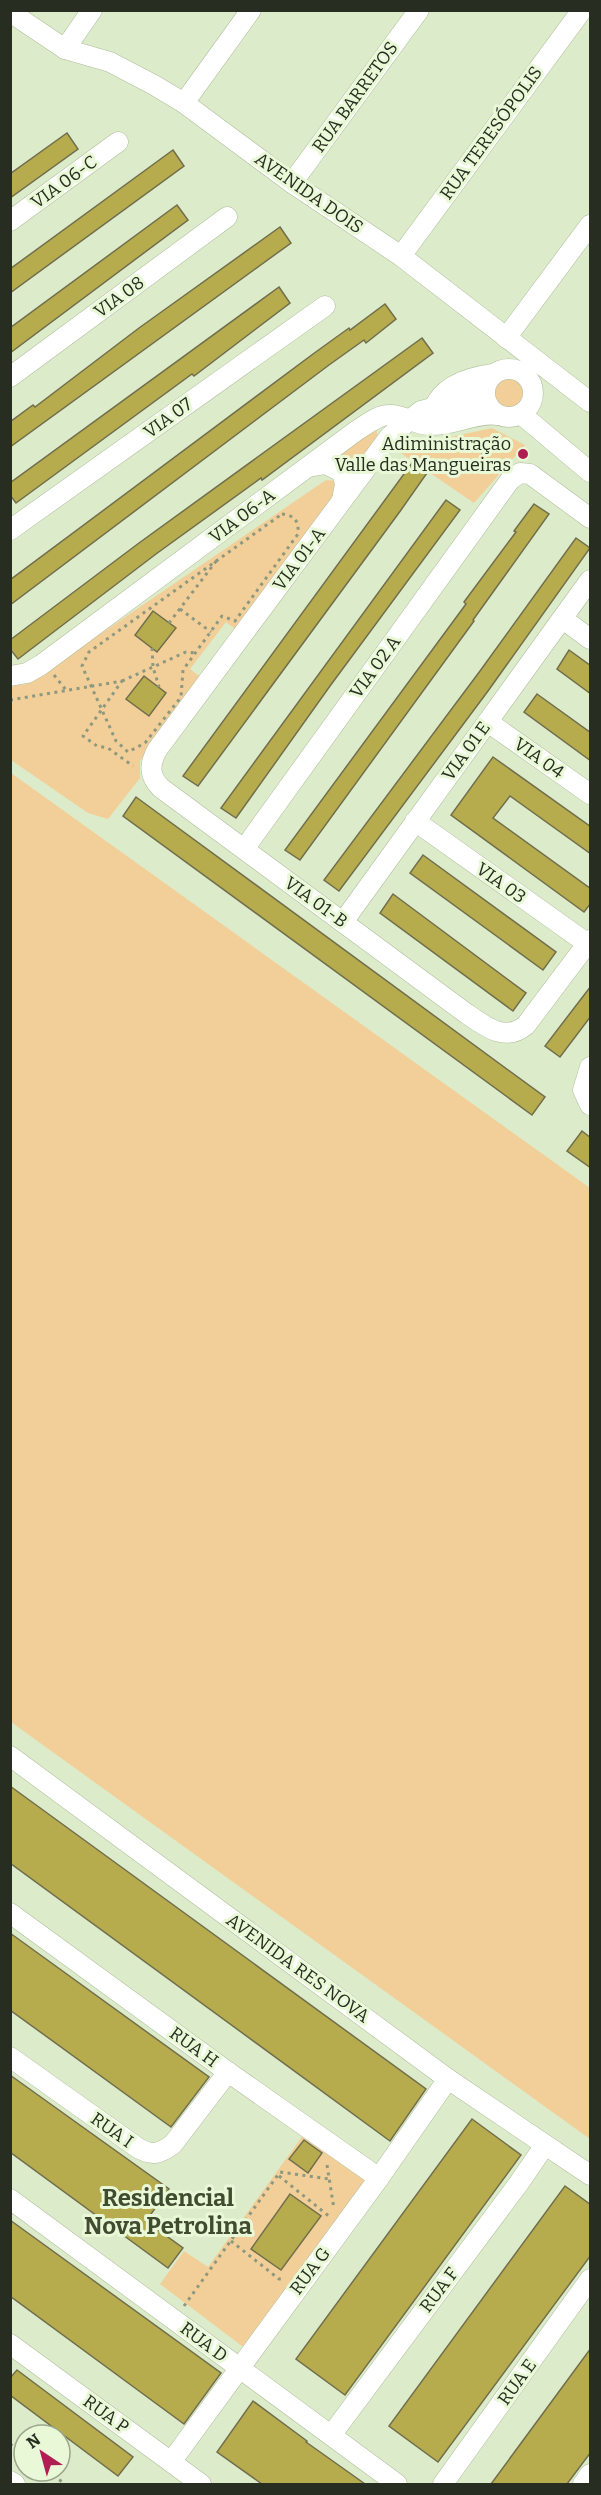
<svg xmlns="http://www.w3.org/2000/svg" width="601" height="2495" font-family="Bitter,serif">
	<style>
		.green { fill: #f2cf99 }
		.building { fill: #b7ac4d; stroke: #716e4d; stroke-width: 1.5 }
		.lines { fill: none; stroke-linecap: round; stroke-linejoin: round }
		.street-casing { stroke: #afbd9d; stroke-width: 21 }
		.path { stroke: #8d987f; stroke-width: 3; stroke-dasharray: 3 4.5; stroke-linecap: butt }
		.street { stroke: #fff; stroke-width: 20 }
		.poi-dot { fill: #af1f53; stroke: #e9f8d6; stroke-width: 2 }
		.labels { text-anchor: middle; stroke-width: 6; stroke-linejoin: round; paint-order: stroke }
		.street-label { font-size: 18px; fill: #272d20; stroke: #e9f8d6 }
		.poi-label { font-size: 18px; fill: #272d20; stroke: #e9f8d6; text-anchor: end }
		.district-label { font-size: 24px; font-weight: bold; fill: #404b2f; stroke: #e9f8d6 }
	</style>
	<rect width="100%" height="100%" fill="#dcebc9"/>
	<!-- green -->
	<g class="green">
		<circle cx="507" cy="393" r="16"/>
		<path d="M376 428 378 438 353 471 344 460 331 456Z"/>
		<path d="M492 428 525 445 474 503 395 449Z"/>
		<path d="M326 480 336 481 337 497 239 632 226 622 190 669 203 679 140 761V778L108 819 88 813 11 760 10 686 27 684Z"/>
		<path d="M11 773 590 1188V2139L11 1722Z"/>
		<path d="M304 2134 364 2176 368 2183 249 2346H242L160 2284 184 2251 208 2267Z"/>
	</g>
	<!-- building -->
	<g class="building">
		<path d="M67 133 78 149 10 198V174Z"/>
		<path d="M173 150 184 166 10 293V269Z"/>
		<path d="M177 205 188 220 10 353V328Z"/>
		<path d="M280 227 291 243 10 447V422L33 405 35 407 139 328Z"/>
		<path d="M279 287 290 303 194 376 192 374 16 503 10 495V483Z"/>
		<path d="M385 304 396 319 366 343 364 340 329 365 10 605V580L313 354 349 328 350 330Z"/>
		<path d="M422 338 433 353 262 480 261 478 156 554 18 659 10 649V640L139 543Z"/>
		<path d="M412 463 427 473 401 510 198 786 183 776Z"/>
		<path d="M446 500 460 510 330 686 236 818 221 808Z"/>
		<path d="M534 504 549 514 473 620 474 621 300 860 285 850 466 604 464 602 516 532 514 531Z"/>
		<path d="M576 538 590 548 488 691 339 891 324 880 480 671Z"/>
		<path d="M153 611 176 628 157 652 135 635Z"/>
		<path d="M569 650 591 666V694L557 669Z"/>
		<path d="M144 676 166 693 149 716 126 699Z"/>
		<path d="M537 694 591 733V761L524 712Z"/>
		<path d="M493 757 591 827V854L510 796 493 818 591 889V903L584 912 451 815Z"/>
		<path d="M136 797 545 1097 532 1115 123 816Z"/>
		<path d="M423 855 556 952 543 970 410 873Z"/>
		<path d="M393 894 526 993 513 1011 380 913Z"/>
		<path d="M591 986V1016L560 1057 545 1046Z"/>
		<path d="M582 1131 591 1138V1168L567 1151Z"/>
		<path d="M10 1786 426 2089 390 2141 10 1863Z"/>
		<path d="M10 1933 209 2077 171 2127 10 2010Z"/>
		<path d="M10 2075 169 2189 146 2221 183 2248 168 2268 10 2152Z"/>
		<path d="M472 2119 521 2155 345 2395 296 2359Z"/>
		<path d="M304 2140 322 2153 308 2173 289 2159Z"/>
		<path d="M565 2186 591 2205V2255L438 2462 389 2426Z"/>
		<path d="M290 2194 321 2216 281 2270 251 2249Z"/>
		<path d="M10 2220 221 2373 184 2424 10 2296Z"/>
		<path d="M591 2348V2452L567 2484H491Z"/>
		<path d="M17 2370 133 2457 118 2476 10 2395V2378Z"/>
		<path d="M253 2401 307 2441 306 2442 365 2484H262L217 2452Z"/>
	</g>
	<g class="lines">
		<defs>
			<g id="street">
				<path d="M10 12 65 49 110 62 154 85 184 103 292 183 401 256 590 402"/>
				<path d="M65 49 92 10"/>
				<path d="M184 103 251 10"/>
				<path d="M292 183 419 10"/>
				<path d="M10 221 118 142"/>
				<path d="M401 256 582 10"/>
				<path d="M506 338 590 225"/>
				<circle cx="509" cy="393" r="24"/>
				<path d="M10 377 227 217"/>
				<path d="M485 388 475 397 421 411 390 436 157 750C149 765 149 776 161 788L463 1011C482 1024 504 1044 526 1025L590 940"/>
				<path d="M434 408C443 385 471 377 493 374"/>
				<path d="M521 414 590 472"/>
				<path d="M308 467 326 464 342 472 345 484 342 500"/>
				<path d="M10 530 325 306"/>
				<path d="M563 619 590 639"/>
				<path d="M10 676 27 673 41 665 356 431C366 425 377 415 389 415 403 414 416 425 429 425 453 426 475 412 498 415"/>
				<path d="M488 722 590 794"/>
				<path d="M415 821 588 944"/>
				<path d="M244 849 510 480 520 473 530 474 590 518"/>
				<path d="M343 922 590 580"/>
				<path d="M590 1067 583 1090 590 1105"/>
				<path d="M10 1756 448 2079 590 2175"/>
				<path d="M10 1913 228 2072 379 2178"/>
				<path d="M10 2057 138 2148C152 2156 160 2154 173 2144L228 2072"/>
				<path d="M10 2199 397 2484"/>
				<path d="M10 2344 201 2484"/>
				<path d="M332 2434 519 2183 545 2145"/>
				<path d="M171 2462 379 2178 448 2079"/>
				<path d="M10 2481 15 2484"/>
				<path d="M443 2484 590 2279"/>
				<path d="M583 2484 590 2474"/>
			</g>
		</defs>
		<!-- street casing -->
		<use href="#street" class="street-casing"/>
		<!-- path -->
		<g class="path">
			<path d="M465 438 497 468"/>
			<path d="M282 514C295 515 299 522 298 534L235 621 222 616 183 670 181 697 145 743 128 752 116 741 82 666 89 652Z"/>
			<path d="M180 609 211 632"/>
			<path d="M169 623 217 560"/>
			<path d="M152 648 153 667 159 687"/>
			<path d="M54 675 66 690"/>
			<path d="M122 681 186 652 197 653"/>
			<path d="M10 700 122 681 83 736 97 746 108 748 133 766"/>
			<path d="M327 2165 334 2209"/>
			<path d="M279 2176 330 2217"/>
			<path d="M231 2241 279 2279H283"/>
			<path d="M184 2306 280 2172 329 2179"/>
			<path d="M10 2444 24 2454"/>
			<path d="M47 2471 65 2484"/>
		</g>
		<!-- street -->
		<use href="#street" class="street"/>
	</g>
	<!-- markers -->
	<circle class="poi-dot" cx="523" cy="454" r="6"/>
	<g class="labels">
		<!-- street labels -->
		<g class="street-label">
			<text transform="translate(355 97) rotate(-54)" y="6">RUA BARRETOS</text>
			<text transform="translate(491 133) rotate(-54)" y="6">RUA TERESÓPOLIS</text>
			<text transform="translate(64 182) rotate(-36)" y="6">VIA 06-C</text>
			<text transform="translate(309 193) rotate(35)" y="6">AVENIDA DOIS</text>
			<text transform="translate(119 297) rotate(-36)" y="6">VIA 08</text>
			<text transform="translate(168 418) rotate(-36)" y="6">VIA 07</text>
			<text transform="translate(242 516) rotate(-37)" y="6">VIA 06-A</text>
			<text transform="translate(299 559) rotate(-53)" y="6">VIA 01-A</text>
			<text transform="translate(375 667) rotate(-54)" y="6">VIA 02 A</text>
			<text transform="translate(466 751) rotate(-54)" y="6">VIA 01 E</text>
			<text transform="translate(539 758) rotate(35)" y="6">VIA 04</text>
			<text transform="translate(501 883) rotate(35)" y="6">VIA 03</text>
			<text transform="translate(316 902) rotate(36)" y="6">VIA 01-B</text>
			<text transform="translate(298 1968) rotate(36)" y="6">AVENIDA RES NOVA</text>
			<text transform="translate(194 2047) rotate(36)" y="6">RUA H</text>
			<text transform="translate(112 2130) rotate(35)" y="6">RUA I</text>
			<text transform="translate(310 2271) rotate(-53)" y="6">RUA G</text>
			<text transform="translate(439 2290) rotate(-53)" y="6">RUA F</text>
			<text transform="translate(204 2342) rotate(37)" y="6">RUA D</text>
			<text transform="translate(517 2382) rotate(-54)" y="6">RUA E</text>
			<text transform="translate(106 2414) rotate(36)" y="6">RUA P</text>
		</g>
		<!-- poi labels -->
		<g class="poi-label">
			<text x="511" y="450">Adiministração<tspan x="511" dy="21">Valle das Mangueiras</tspan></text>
		</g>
		<!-- district labels -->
		<g class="district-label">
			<text x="168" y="2206">Residencial<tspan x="168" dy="28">Nova Petrolina</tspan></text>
		</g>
	</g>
	<!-- border -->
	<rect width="601" height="2495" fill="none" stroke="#272d20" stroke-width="24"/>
	<!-- north arrow -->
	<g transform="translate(42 2453) rotate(324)"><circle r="28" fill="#e9f8d6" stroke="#9ba78d" stroke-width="1.5"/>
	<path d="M0-4.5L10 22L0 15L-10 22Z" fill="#af1f53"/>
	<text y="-9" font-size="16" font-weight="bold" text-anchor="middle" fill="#272d20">N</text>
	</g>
</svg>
